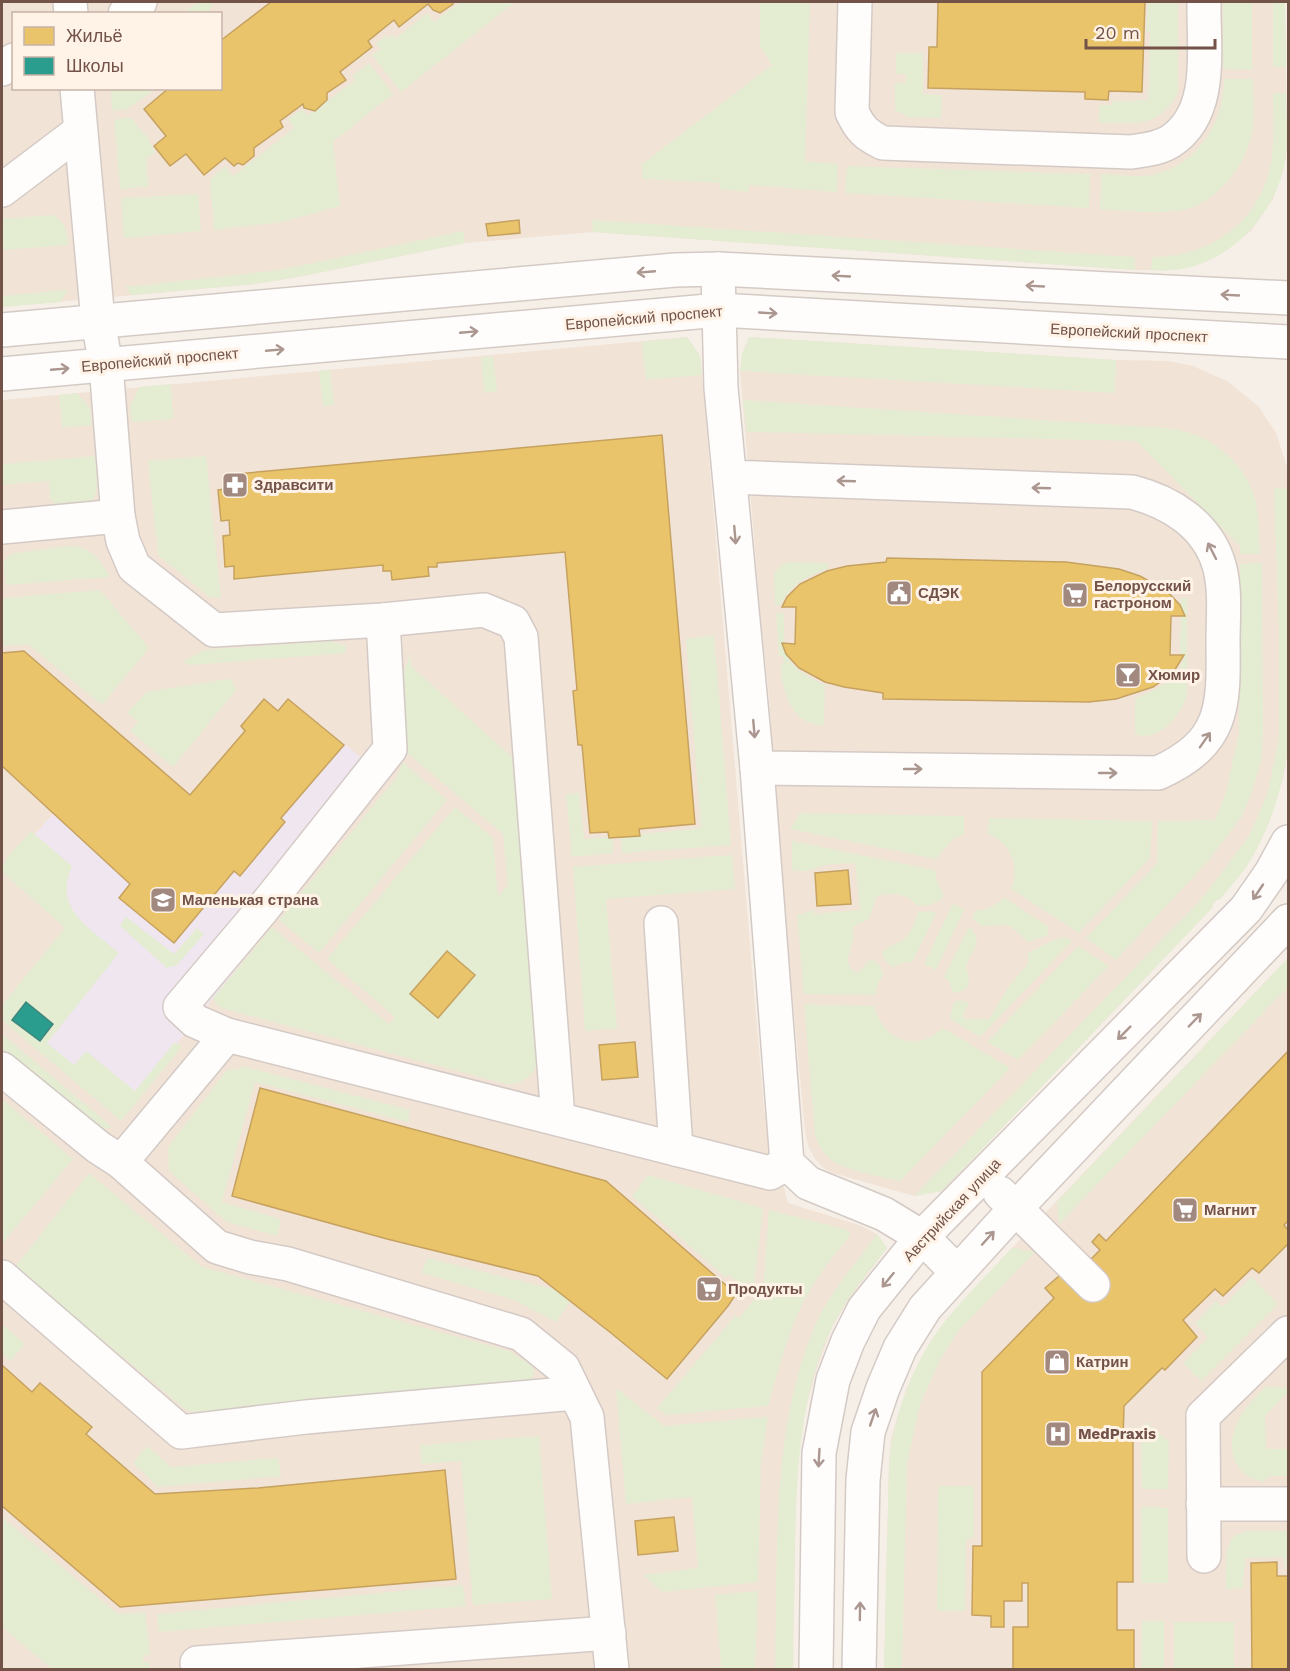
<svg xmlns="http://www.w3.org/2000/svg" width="1290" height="1671" font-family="'Work Sans',sans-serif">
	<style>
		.residential { fill: #f2e3d7; fill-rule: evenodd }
		.education { fill: #f0e6f0 }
		.green { fill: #e4ecd2 }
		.homes { fill: #e9c46a; stroke: #c6a260; stroke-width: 1.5 }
		.schools { fill: #2a9d8f; stroke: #40867a; stroke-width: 1.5 }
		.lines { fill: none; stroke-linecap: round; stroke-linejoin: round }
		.minor-casing { stroke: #d4cac5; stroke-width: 36 }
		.minor { stroke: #fefdfb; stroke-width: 33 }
		.oneway { stroke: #ab9690 }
		.labels { text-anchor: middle; stroke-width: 6; stroke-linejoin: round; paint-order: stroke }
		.street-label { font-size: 15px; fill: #735248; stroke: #fff3e7 }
		.poi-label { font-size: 15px; font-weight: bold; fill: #735248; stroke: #fff3e7; text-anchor: start }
	</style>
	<rect width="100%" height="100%" fill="#f6efe7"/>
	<!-- residential -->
	<g class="residential">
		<path d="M2 2H1285L1287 149 1284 166 1273 199 1251 231 1220 254 1194 266 1171 270H1135L593 232 465 243 298 277 255 284 2 307ZM14 14H220V88H14Z"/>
		<path d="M687 337 700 356 702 375 764 1110 788 1203 859 1225 877 1234 887 1248 851 1296 832 1327 817 1368 804 1415 798 1453 796 1494 793 1669H2V400Z"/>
		<path d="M749 337 1115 360 1169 361 1193 366 1227 381 1258 406 1276 433 1287 467 1288 747 1284 775 1267 828 1252 857 1219 900H1217L1212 905 1213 907 942 1191 914 1196 833 1173 823 1168 815 1159 808 1146 805 1131 781 873 769 697 761 621 740 371 742 354Z"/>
		<path d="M1288 958V1669L884 1670 889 1464 891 1438 906 1390 925 1352 946 1320 1012 1248Z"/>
	</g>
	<!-- education -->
	<path class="education" d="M264 699 278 710 288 699 388 779 119 1116 2 1008 68 928 2 871 53 814 115 870 190 795 245 731 241 726Z"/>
	<!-- green -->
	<g class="green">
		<path d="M198 2H210L213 6 209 9 212 13H183Z"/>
		<path d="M460 2H515L401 92 372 55 380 49 376 44 386 35 388 38 392 35 396 38 427 13 434 22Z"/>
		<path d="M760 2H810L805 161 838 164 837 192 749 185 748 192 720 189V183L643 179 641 165 772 65 760 46Z"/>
		<path d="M1148 2H1178V92C1161 128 1133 124 1099 123V105H1112V101L1148 100 1150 32 1146 31Z"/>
		<path d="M1223 2H1252V70L1223 69Z"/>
		<path d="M1273 2H1285L1286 67H1273Z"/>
		<path d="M896 53H923V94L942 95 941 118 908 117 895 110V83L905 84 906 74H896Z"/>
		<path d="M369 63 393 94 333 142 340 206 282 222 214 230 210 179 225 166 233 176 294 128 288 119 302 109 308 115 355 80 352 76Z"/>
		<path d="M1224 79H1253C1253 95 1254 111 1253 126 1250 162 1216 206 1178 211 1152 214 1126 211 1100 209L1101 174C1117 174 1137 178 1152 175 1198 165 1223 124 1224 79Z"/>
		<path d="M111 89V88L156 89 127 109 112 111Z"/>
		<path d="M1273 93H1286C1286 117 1289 143 1284 167 1270 226 1215 277 1151 270L1152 257C1210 257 1260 222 1271 163 1275 140 1273 116 1273 93Z"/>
		<path d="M130 117 150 140 149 142 156 152 147 158 148 187 120 189 114 120Z"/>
		<path d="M847 166 1090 174 1089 208 845 193Z"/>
		<path d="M198 194 201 231 124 238 121 198Z"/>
		<path d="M52 215C65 222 68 231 68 245L2 250V219Z"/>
		<path d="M592 220 1135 257V270L593 232Z"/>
		<path d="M463 231 465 243 298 277 255 284 132 295 125 287 280 270Z"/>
		<path d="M68 290 61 302 2 307V296Z"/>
		<path d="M687 337 700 356 702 375 646 380 642 342Z"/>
		<path d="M749 337 1116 360 1115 393 740 371 742 354Z"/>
		<path d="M493 356 497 391 484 393 481 357Z"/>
		<path d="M330 370 334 405 323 406 319 371Z"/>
		<path d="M171 384 173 419 132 422 130 407 139 387Z"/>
		<path d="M77 393 90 408 92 425 62 428 59 395Z"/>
		<path d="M743 400 1148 427C1158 428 1170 427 1180 430 1217 438 1251 469 1257 508 1259 523 1259 539 1260 554H1240V546L1136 441 747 432Z"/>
		<path d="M95 456C96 468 102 495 89 503 82 507 68 507 60 509L50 499 49 481 2 485V464Z"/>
		<path d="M206 456 221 598 208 596 158 555 148 461Z"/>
		<path d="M1274 488 1288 489V747C1283 785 1272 822 1253 856 1244 872 1231 886 1219 900H1217L1212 905 1213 907 942 1191 914 1196 1204 896 1249 836 1267 795 1279 738V633Z"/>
		<path d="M67 546C91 546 99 558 110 577L6 585 3 563 10 554Z"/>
		<path d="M790 562 828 563V569C808 576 790 584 781 605L775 606 774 573 783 564Z"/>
		<path d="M1262 563 1263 735 1261 762 1253 789 1242 816 1209 860 1116 960 1086 938 1157 863 1158 821 1215 820 1226 792 1239 733 1240 564Z"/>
		<path d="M100 590 149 648 102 705 28 644 2 646V598Z"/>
		<path d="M1181 598H1187V695C1181 716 1159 743 1135 734V698C1158 690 1176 680 1185 656H1180Z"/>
		<path d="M776 613H784C785 658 781 663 825 685L824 725C791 726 782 689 780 664L784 663 783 656H779Z"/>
		<path d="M714 635 731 845 622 853 621 836 701 828 686 639Z"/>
		<path d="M329 641 345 645 346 653 190 665 182 662 204 650Z"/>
		<path d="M411 652V666L512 757 538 1061C533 1077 523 1084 506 1084L221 1008 216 1004 213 998 272 927 389 1024 395 1017 327 959 455 807 493 838 498 896 508 886 503 834 405 751 403 674Z"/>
		<path d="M228 679 233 682 236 690 173 767 130 731 138 722 127 713 146 692Z"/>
		<path d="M403 762 447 800 319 953 279 920 396 778Z"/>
		<path d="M579 793 584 839 612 837 613 853 572 857 566 794Z"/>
		<path d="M800 813 964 816V834L952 840 936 859 790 829Z"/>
		<path d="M989 818 1152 821 1150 858 1079 933 1011 889C1021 868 1010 842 988 834Z"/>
		<path d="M31 831 72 866C53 910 90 928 119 953L47 1043 74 1065 86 1051 135 1091 174 1043 181 1045V1048L121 1121 2 1020V1005L65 928 2 872C2 858 22 842 31 831Z"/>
		<path d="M792 841 935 870 937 882 944 895 941 900 930 905 917 906C909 893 890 892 877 896L869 919 854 926 852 930 854 938 847 960 851 968 857 973 870 960C879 960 880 968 884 975L878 983 875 995 804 994 797 915 805 914 804 912 814 910V914L860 910 855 863C846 864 834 863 825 865 812 869 806 873 792 870Z"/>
		<path d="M732 855 735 889 606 899 617 1028 585 1031 573 867Z"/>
		<path d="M1005 898 1049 927 1047 936 1028 942 1009 925 981 926 972 918 975 911 987 909Z"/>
		<path d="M953 903 964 910 936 970 924 964Z"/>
		<path d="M932 911 936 914 912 962H905L893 967C887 963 883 960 882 953 888 945 897 944 904 939 911 933 915 921 918 912Z"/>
		<path d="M126 917 174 954 197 928 204 934 177 965 167 968 120 926Z"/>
		<path d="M970 928C985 941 971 952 966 966 969 983 974 989 953 993L949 981 944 977 968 929Z"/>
		<path d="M1065 937 1072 941 980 1037 950 1019 954 1002 960 1000 969 1003 963 1015 965 1019H989L1009 986 1028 964V953L1056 939Z"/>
		<path d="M1078 946 1109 966 1018 1060 987 1042Z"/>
		<path d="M1288 958V987L1059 1224 1057 1202Z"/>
		<path d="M804 1004 874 1006C883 1040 916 1054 943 1028L1010 1068 900 1181C882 1177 844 1170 831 1160 823 1154 819 1144 815 1136Z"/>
		<path d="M2 1034 112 1127 103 1129 96 1126 2 1049Z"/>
		<path d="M246 1067 410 1110 408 1122 255 1082 222 1202 281 1219 277 1236 227 1222 169 1171 168 1147 227 1070Z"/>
		<path d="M2 1099 73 1159 2 1244Z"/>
		<path d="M89 1173 202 1267 509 1351 531 1365 534 1372 531 1381 337 1401 195 1412 186 1410 15 1267Z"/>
		<path d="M648 1175 763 1208 754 1286 748 1282 743 1288 730 1275 725 1277 632 1196Z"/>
		<path d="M769 1210 845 1229 851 1234C838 1251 823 1268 812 1287 790 1322 780 1366 768 1406L667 1415 657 1408 736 1315 739 1318 763 1289Z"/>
		<path d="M877 1234 887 1248C868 1273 846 1298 832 1327 800 1394 797 1469 795 1542 794 1584 793 1627 793 1669H775C778 1557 770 1426 817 1321 832 1290 856 1262 877 1234Z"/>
		<path d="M1012 1248 1035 1252 960 1329 941 1358 920 1404 907 1464 902 1669H884L889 1464C894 1413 914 1360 946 1320 966 1295 990 1272 1012 1248Z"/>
		<path d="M427 1258 557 1290 571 1300 556 1322 514 1300 422 1273Z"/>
		<path d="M1251 1277 1278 1304 1201 1381 1183 1363 1208 1338 1195 1323 1216 1301 1223 1307Z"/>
		<path d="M2 1324 25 1344 10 1361 2 1353Z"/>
		<path d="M1265 1387 1288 1388V1392L1265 1416 1266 1449H1288V1476H1270L1263 1482C1227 1474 1225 1439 1243 1412 1249 1403 1257 1395 1265 1387Z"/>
		<path d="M616 1388 664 1426 768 1417 761 1462 758 1582 662 1592 643 1575 698 1568 692 1497 626 1504Z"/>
		<path d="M1147 1422 1169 1442 1168 1489H1142L1141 1428Z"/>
		<path d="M539 1436 552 1599 473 1605 461 1461 421 1464 420 1445Z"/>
		<path d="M147 1446 171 1467 278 1458 281 1476 158 1487 133 1463Z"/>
		<path d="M938 1486H974V1537L966 1540 965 1611H937Z"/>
		<path d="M1141 1507 1168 1508V1583H1141Z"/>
		<path d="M2 1517 118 1614 145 1612 150 1655H143V1662H149L150 1669H52L2 1627Z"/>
		<path d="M1288 1531V1567H1284L1283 1557 1245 1558 1243 1588 1226 1589C1226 1524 1228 1532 1288 1531Z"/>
		<path d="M463 1585 466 1606 159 1632 157 1614Z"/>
		<path d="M758 1591 755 1669H685L721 1667 715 1595Z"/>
		<path d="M1142 1621H1164V1669H1141Z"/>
		<path d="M1174 1622H1234V1667L1241 1668V1669H1174Z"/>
	</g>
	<!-- homes -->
	<g class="homes">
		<path d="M271 2H453V4L440 13 433 10 428 4 399 27 394 20 368 41 372 47 340 72 346 80 327 93V100L315 111 304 108 303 104 280 121 283 127 254 148V156L243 165 238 163 234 166 225 158 204 175 186 154 170 166 154 146 166 136 144 109 169 88H220V41Z"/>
		<path d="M938 2H1145L1142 92 1109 91 1108 100 1085 99V92L928 88 929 47H937Z"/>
		<path d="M519 220 520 233 488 236 486 224Z"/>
		<path d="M662 435 695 824 639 829 640 836 609 838 608 832 590 833 582 745H578L573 691 577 690 565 552 437 563V567H428L429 576 392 580 391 571H383V565L234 579V566L225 567 223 536 230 535 229 520 221 521 218 490 226 489 225 475Z"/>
		<path d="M887 558 1066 562 1119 569 1140 576 1167 591 1180 605 1185 616H1171L1170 655H1184L1173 673 1153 687 1116 699 1089 702 883 699V693L844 687 825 682 799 668 786 654 782 643 795 644 796 607H782L787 597 800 584 827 571 847 566 886 562Z"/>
		<path d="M24 651 190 795 245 731 241 726 264 699 278 711 288 699 344 745 281 818 285 822 240 876 234 871 174 943 119 898 130 884 2 766V653Z"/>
		<path d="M848 870 851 904 817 906 815 873Z"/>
		<path d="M447 951 475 975 438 1018 410 994Z"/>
		<path d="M635 1042 638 1077 602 1080 599 1045Z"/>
		<path d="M1288 1051V1221L1284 1225 1288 1230V1244L1259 1273 1252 1268 1223 1296 1215 1289 1183 1320 1197 1337 1165 1370 1162 1368 1124 1406 1123 1440H1133V1582H1117V1630H1134V1670H1013V1627H1028V1583H1022V1601H1004V1627H991V1616L972 1615 973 1546H982V1372L1054 1298 1045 1288 1066 1270 1089 1261 1100 1250 1092 1242 1099 1234 1106 1241Z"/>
		<path d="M260 1088 606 1181 736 1294 728 1306 667 1379 611 1333 538 1276 387 1239 232 1196Z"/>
		<path d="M2 1365 32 1392 40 1383 92 1427 86 1434 155 1494 258 1488 445 1470 456 1579 120 1607 2 1506Z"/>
		<path d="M674 1517 678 1551 638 1555 635 1521Z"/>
		<path d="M1277 1562V1576H1288V1670H1252L1251 1563Z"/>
	</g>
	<!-- schools -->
	<path class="schools" d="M26 1002 53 1024 40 1041 12 1020Z"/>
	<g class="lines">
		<defs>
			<g id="minor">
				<path d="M70 2 71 14"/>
				<path d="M855 2 852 112C860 129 866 135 883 143L1131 152C1144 150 1159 149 1171 141 1215 112 1203 46 1204 2"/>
				<path d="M125 14 140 2"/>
				<path d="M2 69 14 60"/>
				<path d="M77 88 98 321 106 365 118 516 123 541 134 567 214 630 383 620 484 610 513 622 521 637 558 1118"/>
				<path d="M2 190 80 131"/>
				<path d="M718 269 721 388 757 768 1158 773C1224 743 1224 708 1223 642 1223 617 1226 589 1219 565 1207 524 1170 502 1132 492L730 477"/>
				<path d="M2 330 675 270 718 269 1288 298"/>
				<path d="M2 374 719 310 1288 342"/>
				<path d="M2 527 118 516"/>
				<path d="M757 768 787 1163 808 1183 884 1214 922 1237 957 1272"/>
				<path d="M661 923 676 1149"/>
				<path d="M227 1035 195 1021 180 1007 262 910 390 749 383 620"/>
				<path d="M2 1069 98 1147 121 1162 217 1247 250 1257 288 1264 521 1334 563 1368 587 1417 612 1670"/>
				<path d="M121 1162 227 1035 770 1173 787 1163"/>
				<path d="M1000 1193 1093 1285"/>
				<path d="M2 1277 181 1432 306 1417 575 1393"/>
				<path d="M1203 1504H1288"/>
				<path d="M1204 1556 1203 1416 1288 1333"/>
				<path d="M197 1663 609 1633"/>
				<path d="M816 1670 819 1453 833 1380 848 1341 864 1309 922 1237 1246 909 1271 873 1288 842"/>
				<path d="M859 1670 863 1480 868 1432 883 1388 900 1348 925 1308 1016 1208 1288 921"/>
			</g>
		</defs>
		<!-- minor casing -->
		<use href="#minor" class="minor-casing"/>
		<!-- minor -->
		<use href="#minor" class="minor"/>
	</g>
	<!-- one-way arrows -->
	<defs><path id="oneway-shaft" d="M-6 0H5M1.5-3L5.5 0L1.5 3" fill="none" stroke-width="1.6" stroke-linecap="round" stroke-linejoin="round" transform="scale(1.5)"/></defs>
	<g class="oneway">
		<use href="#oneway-shaft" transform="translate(646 272) rotate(175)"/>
		<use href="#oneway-shaft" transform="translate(841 276) rotate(-177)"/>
		<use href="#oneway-shaft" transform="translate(1035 286) rotate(-177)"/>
		<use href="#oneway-shaft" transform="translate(1230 295) rotate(-177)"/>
		<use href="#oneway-shaft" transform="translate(768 313) rotate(3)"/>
		<use href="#oneway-shaft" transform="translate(469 332) rotate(-5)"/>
		<use href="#oneway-shaft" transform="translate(275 350) rotate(-5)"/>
		<use href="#oneway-shaft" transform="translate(60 369) rotate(-5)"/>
		<use href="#oneway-shaft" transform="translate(846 481) rotate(-178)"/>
		<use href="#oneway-shaft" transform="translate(1041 488) rotate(-178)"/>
		<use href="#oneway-shaft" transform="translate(735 535) rotate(85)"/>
		<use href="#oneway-shaft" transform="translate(1212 551) rotate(-117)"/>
		<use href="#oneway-shaft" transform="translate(754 729) rotate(85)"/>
		<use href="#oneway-shaft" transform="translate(1205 740) rotate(-55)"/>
		<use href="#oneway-shaft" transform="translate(913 769)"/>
		<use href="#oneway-shaft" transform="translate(1108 773)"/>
		<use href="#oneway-shaft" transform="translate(1258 892) rotate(124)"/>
		<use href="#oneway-shaft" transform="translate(1195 1020) rotate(-46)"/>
		<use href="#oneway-shaft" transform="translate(1124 1033) rotate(135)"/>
		<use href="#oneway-shaft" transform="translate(988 1238) rotate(-48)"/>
		<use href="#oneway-shaft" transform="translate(888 1280) rotate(129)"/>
		<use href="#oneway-shaft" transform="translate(873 1417) rotate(-71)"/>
		<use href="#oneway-shaft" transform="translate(819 1458) rotate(93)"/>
		<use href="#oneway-shaft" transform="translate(860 1611) rotate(-89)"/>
	</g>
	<!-- icons -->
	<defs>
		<symbol id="pharmacy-square" viewBox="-11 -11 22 22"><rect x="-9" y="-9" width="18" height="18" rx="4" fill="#a18980" stroke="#fff3e7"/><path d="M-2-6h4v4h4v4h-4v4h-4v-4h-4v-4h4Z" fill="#fff"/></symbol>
		<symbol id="civic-square" viewBox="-11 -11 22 22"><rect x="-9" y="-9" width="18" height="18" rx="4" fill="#a18980" stroke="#fff3e7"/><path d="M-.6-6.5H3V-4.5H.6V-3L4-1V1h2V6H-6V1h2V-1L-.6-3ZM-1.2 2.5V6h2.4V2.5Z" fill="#fff"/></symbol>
		<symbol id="supermarket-square" viewBox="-11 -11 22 22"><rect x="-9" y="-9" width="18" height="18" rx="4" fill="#a18980" stroke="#fff3e7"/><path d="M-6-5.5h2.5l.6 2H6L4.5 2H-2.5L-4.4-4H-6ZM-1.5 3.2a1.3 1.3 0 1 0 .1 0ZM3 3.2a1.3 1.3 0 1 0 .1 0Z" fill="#fff"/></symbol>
		<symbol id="bar-square" viewBox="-11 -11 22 22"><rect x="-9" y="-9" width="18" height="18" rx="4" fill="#a18980" stroke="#fff3e7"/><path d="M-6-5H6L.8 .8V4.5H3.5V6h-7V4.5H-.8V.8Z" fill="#fff"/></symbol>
		<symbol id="school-square" viewBox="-11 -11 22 22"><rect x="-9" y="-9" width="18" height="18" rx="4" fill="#a18980" stroke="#fff3e7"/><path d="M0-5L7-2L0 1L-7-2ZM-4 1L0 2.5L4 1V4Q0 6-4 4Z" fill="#fff"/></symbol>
		<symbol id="shop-square" viewBox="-11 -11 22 22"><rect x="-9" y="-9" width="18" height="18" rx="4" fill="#a18980" stroke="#fff3e7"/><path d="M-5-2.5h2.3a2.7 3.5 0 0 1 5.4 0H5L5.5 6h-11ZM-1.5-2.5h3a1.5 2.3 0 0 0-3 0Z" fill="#fff"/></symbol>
		<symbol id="hospital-square" viewBox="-11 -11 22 22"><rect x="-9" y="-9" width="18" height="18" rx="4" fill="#a18980" stroke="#fff3e7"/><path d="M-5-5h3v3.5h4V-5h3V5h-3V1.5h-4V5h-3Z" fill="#fff"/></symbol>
	</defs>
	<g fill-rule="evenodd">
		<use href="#pharmacy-square" x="220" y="470" width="30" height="30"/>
		<use href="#civic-square" x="884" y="578" width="30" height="30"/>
		<use href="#supermarket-square" x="1060" y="580" width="30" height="30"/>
		<use href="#bar-square" x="1113" y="660" width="30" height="30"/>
		<use href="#school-square" x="148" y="885" width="30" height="30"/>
		<use href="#supermarket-square" x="1170" y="1195" width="30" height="30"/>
		<use href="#supermarket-square" x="694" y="1274" width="30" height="30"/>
		<use href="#shop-square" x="1042" y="1347" width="30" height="30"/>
		<use href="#hospital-square" x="1043" y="1419" width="30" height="30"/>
	</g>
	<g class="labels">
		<!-- street labels -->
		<g class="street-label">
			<text transform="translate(644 318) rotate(-5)" y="5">Европейский проспект</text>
			<text transform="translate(1129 333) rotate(3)" y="5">Европейский проспект</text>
			<text transform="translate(160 360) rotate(-5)" y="5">Европейский проспект</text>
			<text transform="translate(952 1210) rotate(-47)" y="5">Австрийская улица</text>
		</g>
		<!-- poi labels -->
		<g class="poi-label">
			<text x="254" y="490">Здравсити</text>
			<text x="1094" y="591">Белорусский<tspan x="1094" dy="17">гастроном</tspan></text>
			<text x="918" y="598">СДЭК</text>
			<text x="1148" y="680">Хюмир</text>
			<text x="182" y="905">Маленькая страна</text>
			<text x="1204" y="1215">Магнит</text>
			<text x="728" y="1294">Продукты</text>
			<text x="1076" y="1367">Катрин</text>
			<text x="1078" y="1439">MedPraxis</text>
		</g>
	</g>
	<!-- border -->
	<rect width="1290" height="1671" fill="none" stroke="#735248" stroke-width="6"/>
	<!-- legend -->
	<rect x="12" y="12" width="210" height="78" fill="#fff3e7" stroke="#c7b3a7" stroke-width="1.5"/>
	<rect x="24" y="27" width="30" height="18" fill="#e9c46a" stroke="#c7b3a7" stroke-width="1.5"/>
	<text x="66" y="42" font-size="18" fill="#735248">Жильё</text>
	<rect x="24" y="57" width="30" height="18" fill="#2a9d8f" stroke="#c7b3a7" stroke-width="1.5"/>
	<text x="66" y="72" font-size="18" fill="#735248">Школы</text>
	<!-- scale -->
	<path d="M1086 39v9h129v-9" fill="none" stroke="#735248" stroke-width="3"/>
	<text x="1095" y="39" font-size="18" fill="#735248" stroke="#fff3e7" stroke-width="4.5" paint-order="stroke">20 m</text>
</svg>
